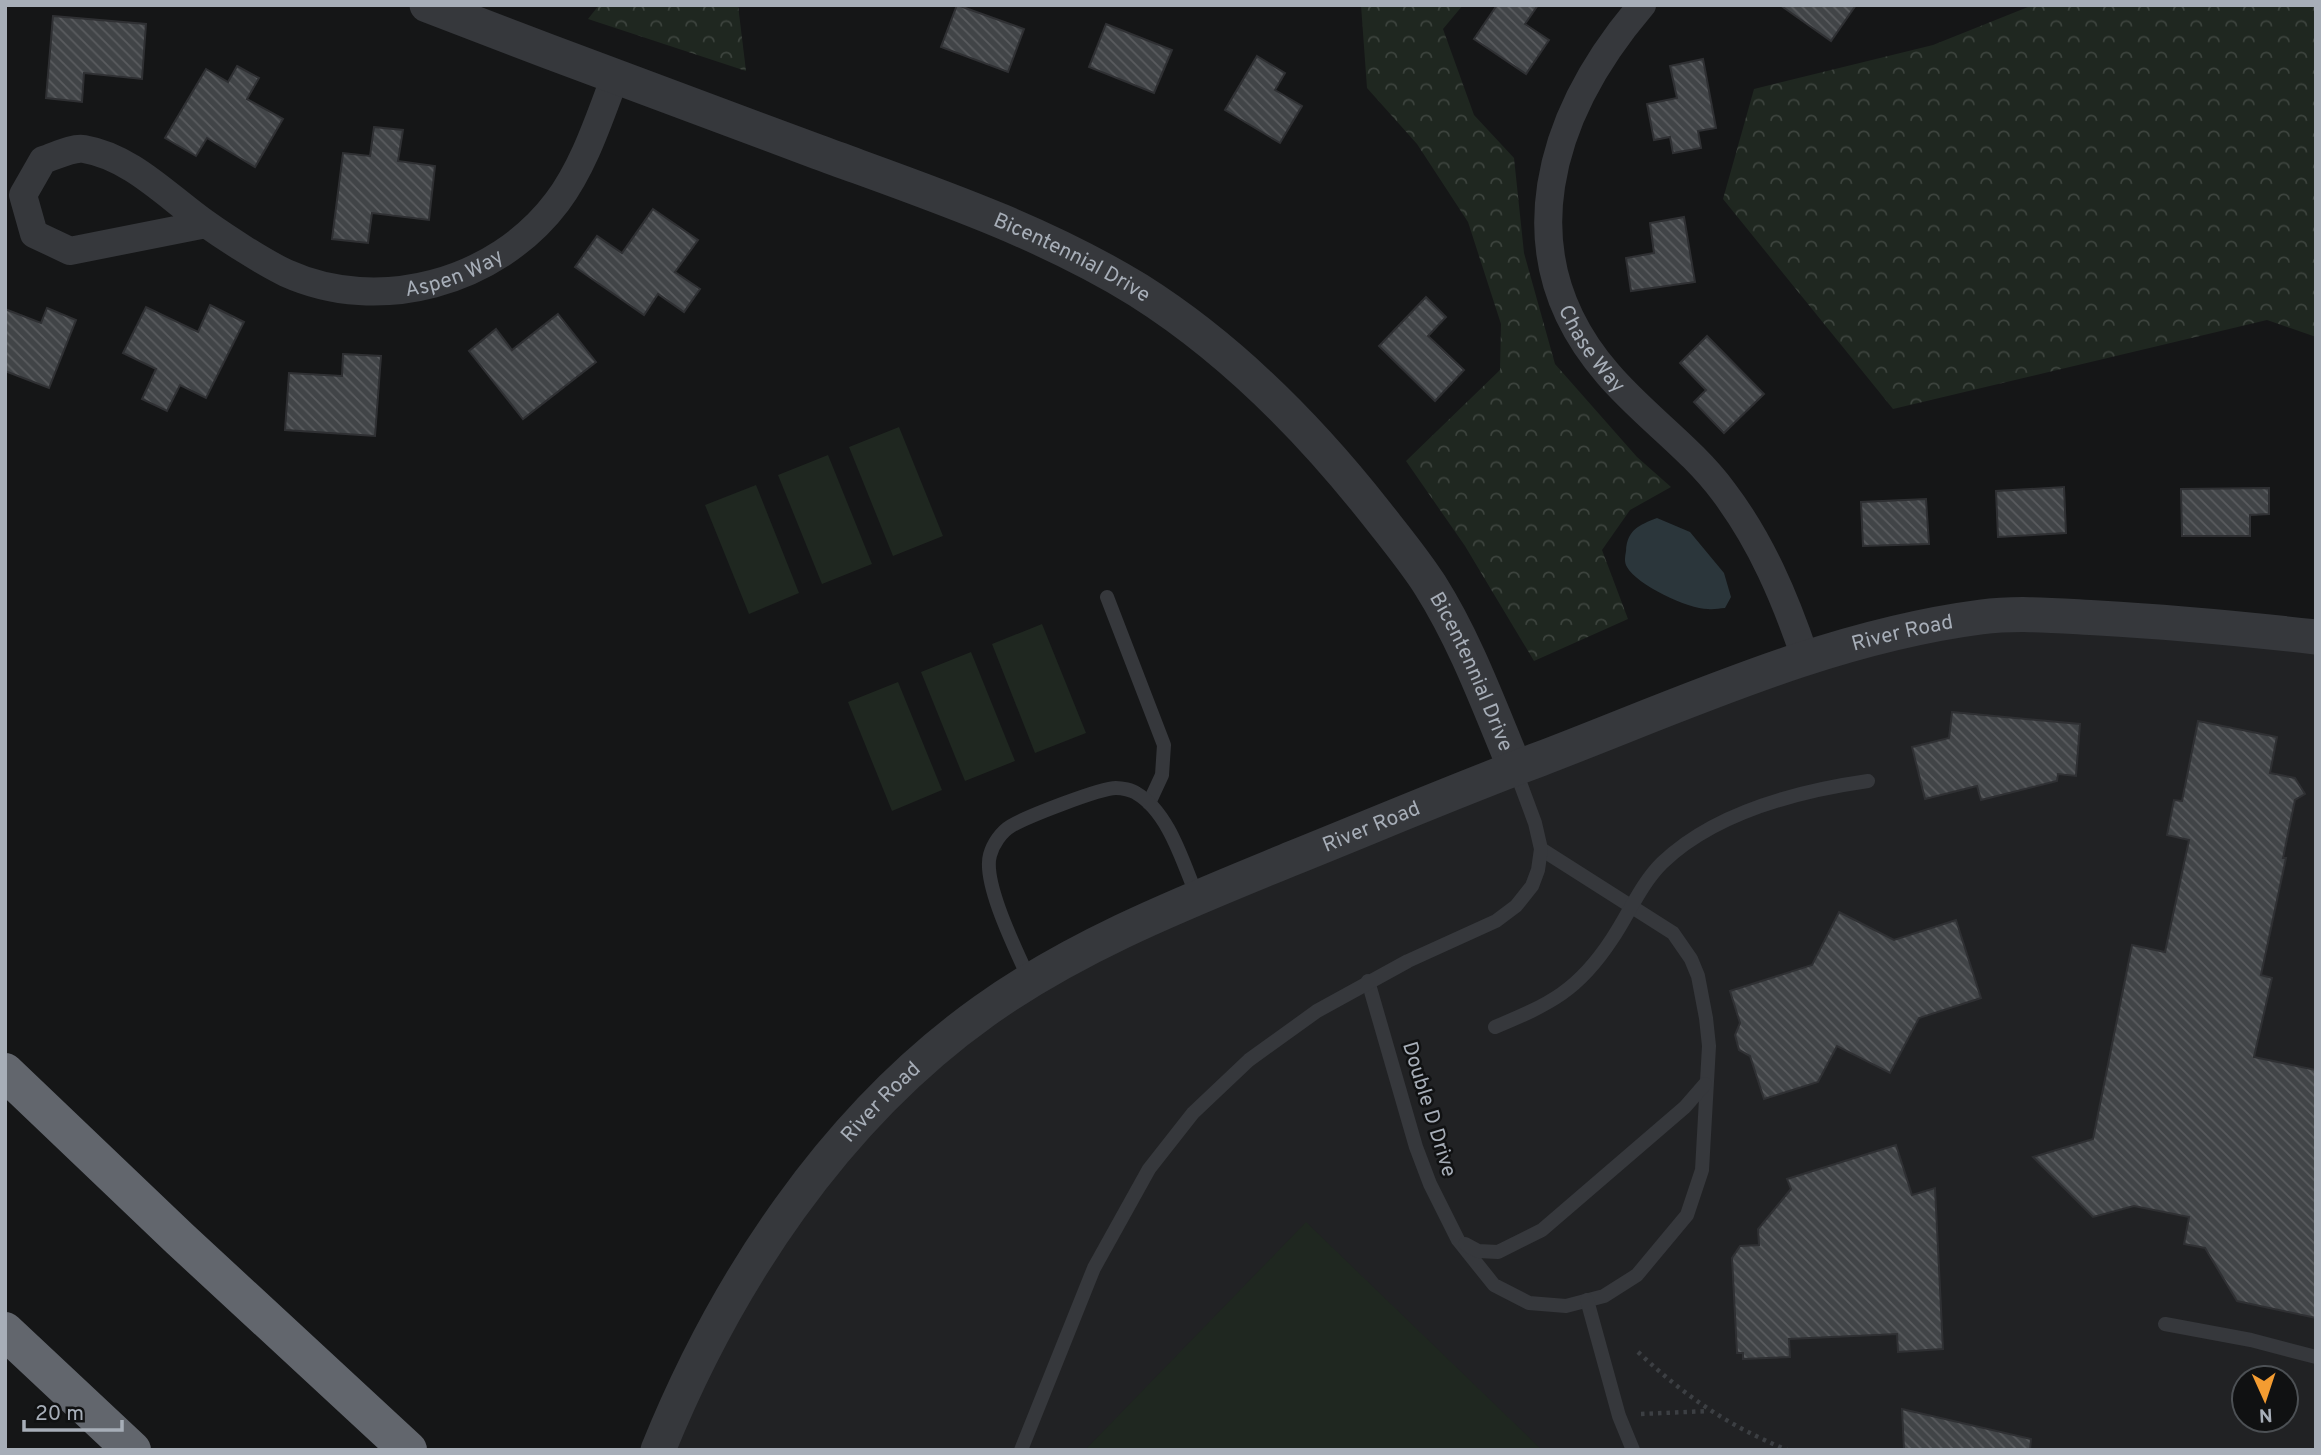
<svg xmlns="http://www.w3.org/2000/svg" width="2321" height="1455" font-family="Overpass,sans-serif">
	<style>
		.built { fill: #212224; fill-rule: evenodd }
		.grass { fill: #1f2720 }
		.forest { fill: url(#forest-crowns) }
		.water { fill: #2b363b }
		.building { fill: url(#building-back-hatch); stroke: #2f3033; stroke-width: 2 }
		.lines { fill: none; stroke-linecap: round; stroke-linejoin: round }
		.path { stroke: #3c3f43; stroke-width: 4.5; stroke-dasharray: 3.5 5; stroke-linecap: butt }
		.service { stroke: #36383c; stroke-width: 14 }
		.minor { stroke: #36383c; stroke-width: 28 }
		.tertiary { stroke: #36383c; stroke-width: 35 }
		.motorway { stroke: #62666d; stroke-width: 38 }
		.labels { text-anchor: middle; stroke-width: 5; stroke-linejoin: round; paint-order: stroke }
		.street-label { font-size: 21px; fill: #a7aeb8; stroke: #101112 }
	</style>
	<defs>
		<pattern id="forest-crowns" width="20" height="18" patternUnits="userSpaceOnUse" patternTransform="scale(1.75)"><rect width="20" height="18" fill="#1f2720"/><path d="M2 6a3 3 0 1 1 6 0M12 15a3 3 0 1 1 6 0" fill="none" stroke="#3d443e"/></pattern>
		<pattern id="building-back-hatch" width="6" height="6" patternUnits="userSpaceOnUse" patternTransform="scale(1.75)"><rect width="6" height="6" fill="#414447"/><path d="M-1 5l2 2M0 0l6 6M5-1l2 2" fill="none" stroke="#5a5c5f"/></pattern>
	</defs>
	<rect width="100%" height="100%" fill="#151617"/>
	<!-- built -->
	<path class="built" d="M1923 626 2316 637V1450H658L829 1157 1089 946ZM2244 1378H2286V1420H2244Z"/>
	<!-- grass -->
	<g class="grass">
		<path d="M899 427 943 536 893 556 849 447Z"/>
		<path d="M828 455 872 564 822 584 778 475Z"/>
		<path d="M756 485 799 593 749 614 705 505Z"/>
		<path d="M1042 624 1086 733 1035 753 992 644Z"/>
		<path d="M971 652 1015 761 965 781 921 672Z"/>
		<path d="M898 682 942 790 892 811 848 702Z"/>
		<path d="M1306 1222 1542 1450H1085Z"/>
	</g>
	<!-- forest -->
	<g class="forest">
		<path d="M599 5H738L746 71 588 19Z"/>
		<path d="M1361 5H1463L1443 29 1474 115 1514 158 1524 253 1555 364 1637 457 1671 487 1630 510 1602 550 1628 619 1534 661 1465 546 1406 461 1500 370 1501 324 1468 222 1417 144 1367 88Z"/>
		<path d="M2033 5H2316V337L2267 320 1893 409 1723 199 1754 89 1933 45Z"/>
	</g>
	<!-- water -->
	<path class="water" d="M1657 518 1690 532 1724 573 1731 597 1725 608C1719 608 1714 610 1708 609 1688 609 1637 585 1627 567 1624 562 1625 557 1626 551 1627 530 1639 525 1657 518Z"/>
	<!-- building -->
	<g class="building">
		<path d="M957 5 1024 29 1008 72 941 47Z"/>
		<path d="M1497 5H1538L1525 24 1549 40 1526 74 1474 39Z"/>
		<path d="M1780 5H1856L1831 41Z"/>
		<path d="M53 16 146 24 142 79 84 73 82 102 46 98Z"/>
		<path d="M1106 24 1172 50 1154 93 1089 67Z"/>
		<path d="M1257 56 1285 73 1275 90 1302 106 1280 143 1225 110Z"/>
		<path d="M1703 59 1716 128 1698 131 1701 148 1673 153 1670 137 1654 140 1647 104 1677 98 1670 66Z"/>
		<path d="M237 66 259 78 247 99 283 119 255 167 207 138 196 156 165 138 206 69 228 82Z"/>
		<path d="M374 127 403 130 398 161 435 166 429 220 372 213 368 243 332 239 343 153 370 156Z"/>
		<path d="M653 209 698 240 675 272 700 289 684 312 658 294 644 315 575 267 597 236 622 253Z"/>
		<path d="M1684 217 1695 282 1631 291 1626 258 1654 253 1650 223Z"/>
		<path d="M1426 297 1446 317 1428 336 1464 370 1435 401 1379 346Z"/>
		<path d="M210 305 244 322 206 398 180 385 167 411 142 399 156 369 123 353 146 307 198 332Z"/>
		<path d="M47 308 76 320 49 388 5 371V309L41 323Z"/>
		<path d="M558 314 596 362 523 419 469 351 496 329 512 350Z"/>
		<path d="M1707 336 1764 394 1724 433 1694 402 1706 390 1680 363Z"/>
		<path d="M343 354 381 356 375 436 285 430 289 373 342 376Z"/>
		<path d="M2064 487 2066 533 1998 537 1996 491Z"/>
		<path d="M2269 488V514L2250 515V536H2182L2181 489Z"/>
		<path d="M1926 499 1929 544 1863 546 1861 502Z"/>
		<path d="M1952 712 2080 724 2076 776 2058 774 2057 781 1981 800 1977 786 1925 799 1912 747 1949 738Z"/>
		<path d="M2198 721 2277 737 2270 773 2295 778 2305 794 2295 800 2283 858H2286L2261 975 2272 978 2254 1057 2316 1070V1318L2237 1301 2205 1248 2184 1244 2189 1217 2134 1206 2093 1217 2033 1157 2093 1139 2132 945 2165 952 2189 840 2167 835 2174 800 2182 801Z"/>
		<path d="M1839 912 1894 940 1956 920 1981 998 1919 1018 1890 1073 1837 1046 1818 1082 1764 1099 1750 1056 1739 1050 1735 1035 1740 1023 1730 991 1812 965Z"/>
		<path d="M1896 1145 1912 1195 1935 1188 1943 1349 1898 1352 1897 1334 1789 1339 1790 1357 1743 1359V1353H1737L1732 1258 1740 1246 1759 1245 1758 1229 1791 1189 1787 1179Z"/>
		<path d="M1902 1409 2031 1439 2030 1450H1904Z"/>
	</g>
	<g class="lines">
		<!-- path -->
		<g class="path">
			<path d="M1638 1352C1686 1397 1727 1425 1787 1450"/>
			<path d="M1641 1414 1709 1411"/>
		</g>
		<!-- service -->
		<g class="service">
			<path d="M1107 597 1164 745 1162 775 1149 803"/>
			<path d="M1030 981C1018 954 982 883 990 855 993 844 1001 832 1011 826 1026 817 1100 788 1116 788 1122 788 1132 790 1136 793 1169 812 1183 863 1197 896"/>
			<path d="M1368 981 1416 1147 1430 1184 1458 1240 1494 1285 1529 1303 1566 1306 1604 1296 1637 1275 1687 1215 1702 1170 1709 1046 1706 1018 1698 976 1691 959 1673 933 1541 849"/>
			<path d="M1495 1027C1550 1004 1578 991 1612 939 1629 914 1640 885 1662 863 1715 812 1798 791 1868 781"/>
			<path d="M1465 1244 1478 1251 1498 1252 1542 1230 1685 1107 1705 1084"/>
			<path d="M1587 1300 1619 1416 1633 1450"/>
			<path d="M2165 1324 2251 1340 2316 1357"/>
			<path d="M1021 1450 1094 1268 1149 1169 1193 1113 1249 1060 1317 1011 1408 961 1496 921 1516 906 1532 886 1538 870 1541 849 1535 823 1515 769"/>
		</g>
		<!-- minor -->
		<g class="minor">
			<path id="s1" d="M1642 5C1549 114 1504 254 1608 374 1644 416 1691 448 1723 491 1761 541 1785 598 1805 657"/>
			<path id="s2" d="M206 224 70 251 34 234 23 195 43 160C54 157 72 147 84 149 131 157 167 196 205 223 226 238 263 262 286 273 379 315 496 283 557 202 584 166 599 119 615 77"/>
		</g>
		<!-- tertiary -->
		<g class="tertiary">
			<path id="s3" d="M427 5C557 55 688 104 818 152 927 192 1039 229 1138 290 1230 348 1309 428 1376 513 1394 536 1414 560 1430 585 1466 642 1489 706 1515 768"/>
			<path id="s4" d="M658 1450C726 1282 834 1118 984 1011 1078 944 1186 902 1293 858 1375 825 1457 790 1540 759 1684 704 1827 637 1981 617 2020 612 2060 616 2099 618 2172 622 2244 629 2316 637"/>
		</g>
		<!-- motorway -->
		<g class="motorway">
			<path d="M5 1072 180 1239 408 1450"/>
			<path d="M5 1331 132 1450"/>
		</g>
	</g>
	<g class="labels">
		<!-- street labels -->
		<g class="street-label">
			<text dy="7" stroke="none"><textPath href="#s3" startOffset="693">Bicentennial Drive</textPath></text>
			<text dy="7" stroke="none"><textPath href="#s2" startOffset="714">Aspen Way</textPath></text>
			<text dy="7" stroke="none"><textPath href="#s1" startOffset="378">Chase Way</textPath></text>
			<text dy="7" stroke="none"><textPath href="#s4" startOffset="1550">River Road</textPath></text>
			<text dy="7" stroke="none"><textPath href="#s3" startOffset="1281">Bicentennial Drive</textPath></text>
			<text dy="7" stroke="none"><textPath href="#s4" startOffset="984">River Road</textPath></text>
			<text dy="7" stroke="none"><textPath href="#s4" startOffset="416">River Road</textPath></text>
			<text transform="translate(1430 1109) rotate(73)" y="7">Double D Drive</text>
		</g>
	</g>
	<!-- border -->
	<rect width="2321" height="1455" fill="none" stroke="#a7aeb8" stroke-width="14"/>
	<!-- north arrow -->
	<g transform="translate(2265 1399) rotate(177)"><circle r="33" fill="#101112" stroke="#4c5054" stroke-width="2"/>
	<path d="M0-5L12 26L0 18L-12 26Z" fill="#f49c31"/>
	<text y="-10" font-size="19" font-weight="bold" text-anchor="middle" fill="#a7aeb8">N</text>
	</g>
	<!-- scale -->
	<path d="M24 1420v10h98v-10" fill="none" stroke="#a7aeb8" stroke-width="3.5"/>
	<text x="35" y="1420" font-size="21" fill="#a7aeb8" stroke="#101112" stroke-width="5" paint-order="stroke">20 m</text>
</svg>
